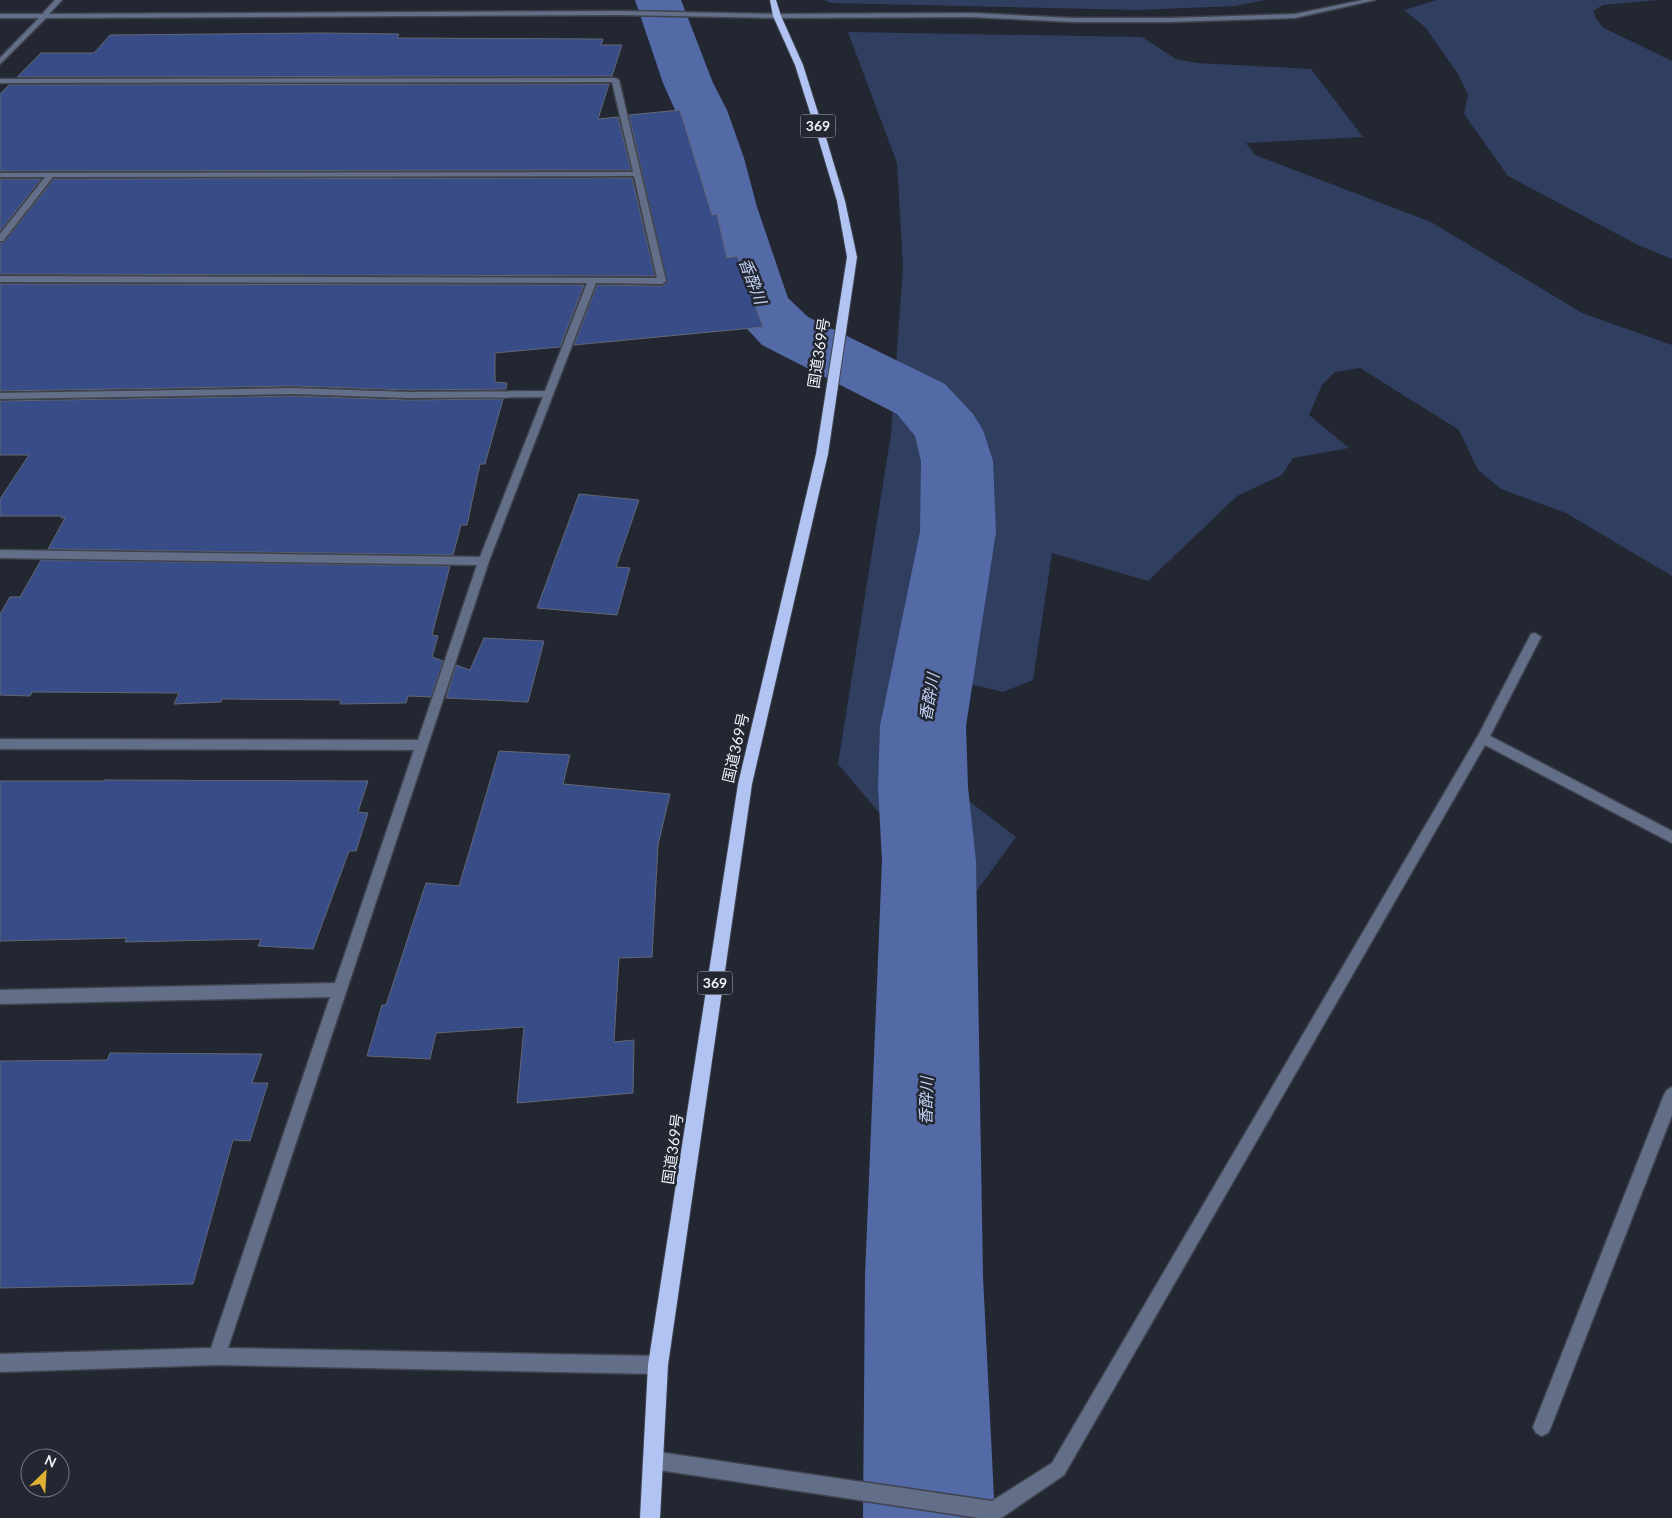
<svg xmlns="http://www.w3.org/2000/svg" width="1672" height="1518" font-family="Lato,'Noto Sans JP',sans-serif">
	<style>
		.green { fill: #303e60 }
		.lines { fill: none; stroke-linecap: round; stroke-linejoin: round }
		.river { fill: #546aa7; fill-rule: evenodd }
		.building { fill: #384d87; stroke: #626775 }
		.minor-casing { stroke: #3f434e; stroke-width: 3 }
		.tertiary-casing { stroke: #3f434e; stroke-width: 3 }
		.trunk-casing { stroke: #3f434e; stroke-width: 2 }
		.minor { fill: #636e89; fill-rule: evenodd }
		.tertiary { fill: #636e89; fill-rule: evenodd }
		.trunk { fill: #b0c3f3; fill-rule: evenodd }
		.labels { text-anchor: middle; stroke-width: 5; stroke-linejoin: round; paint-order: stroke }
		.shield { fill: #222732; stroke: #b2b5be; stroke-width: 1 }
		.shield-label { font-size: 14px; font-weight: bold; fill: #eff2fa }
		.street-label { font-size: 15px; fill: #eff2fa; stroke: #222732 }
		.water-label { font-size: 16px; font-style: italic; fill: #c4d3f6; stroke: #222732 }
	</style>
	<rect width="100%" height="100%" fill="#222732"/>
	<!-- green -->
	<g class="green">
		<path d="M824 0H1265L1235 6 1137 10 831 3Z"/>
		<path d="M1436 0H1658L1603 5 1593 11 1597 20 1604 28 1672 61V259L1638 245 1508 176 1464 114 1468 95 1458 74 1425 27 1404 10Z"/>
		<path d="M848 32 1142 37 1176 59 1197 63 1311 69 1363 137 1246 143 1255 155 1431 222 1582 313 1672 345V576L1566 513 1501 489 1478 470 1459 430 1360 368 1335 372 1322 385 1309 415 1349 448 1293 458 1282 475 1237 496 1148 581 1052 553 1033 680 1003 692 924 673 893 743 1016 837 962 911 838 764 891 434 903 267 897 163Z"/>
	</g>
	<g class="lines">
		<!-- river -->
		<path class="river" d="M635 0H681L713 83 727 110 744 158 757 207 788 298 808 317 945 384 973 414 983 430 993 461 996 532 966 726 968 787 976 861 983 1276 995 1518H863L865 1276 882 861 878 787 880 726 920 532 921 461 915 436 897 414 762 345 737 318 728 305 699 207 690 158 675 110 663 83Z"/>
	</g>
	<!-- building -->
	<g class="building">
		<path d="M321 33 399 34 397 38 603 39 601 45H622L612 76 17 77 41 53H94L110 35Z"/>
		<path d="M609 84 598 119 618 117 631 170 0 171V94L9 85Z"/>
		<path d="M680 110 712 215 717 214 727 258 737 256 763 327 574 345 597 285 662 286 667 282 629 115Z"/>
		<path d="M632 178 655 276 0 274V243L4 242 54 179Z"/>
		<path d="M0 179H41L0 231Z"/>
		<path d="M0 284 584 285 560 347 495 353V382L507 383 506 389 408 390 294 386 0 391Z"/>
		<path d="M294 396 408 400 503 399 485 464H480L467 525H461L453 555 48 549 65 518H61L62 516H0V499L29 455H0V401Z"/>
		<path d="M579 494 639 500 616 567 630 568 617 615 537 608Z"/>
		<path d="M41 560 450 566 432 635 438 636 432 657 443 661 431 697 408 696 406 703 340 704 341 700 222 699 221 702 174 704 179 693 32 692 30 696 0 695V614L10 597H20Z"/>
		<path d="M484 638 544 641 528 702 446 698 456 665 470 670Z"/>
		<path d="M499 751 570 755 563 784 670 794 658 845 652 957 619 958 614 1042 634 1040 633 1093 517 1103 524 1027 436 1033 430 1059 367 1056 382 1005H386L426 883 459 886Z"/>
		<path d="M104 780 368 781 358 812 368 813 356 851H349L313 949 258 946 261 939 125 942 127 938 0 941V781H104Z"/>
		<path d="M110 1053 262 1054 252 1083H268L250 1141 233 1140 193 1284 0 1288V1061L107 1060Z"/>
	</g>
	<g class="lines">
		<defs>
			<g id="minor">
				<path d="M615 78 619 80 666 281 662 284 596 283 489 561 228 1348 658 1356 664 1359 667 1365 664 1371 658 1374 217 1365 0 1372V1354L211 1348 330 997 0 1004V990L335 983 414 750 0 749V739L418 740 477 565 0 558V550L480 557 543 397 408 398 294 394 0 399V393L294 388 408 392 545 391 587 283 0 282V276L657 278 634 176 53 177 3 241H0V234L45 177H0V173L633 172 612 82 0 83V79Z"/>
				<path d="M1535 633 1541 637 1490 736 1672 831V843L1485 745 1064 1475 1001 1518H979L652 1469 646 1466 643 1460 646 1454 652 1451 992 1501 1052 1463 1479 734 1531 634Z"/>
				<path d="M1672 1087V1115L1551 1427 1548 1433 1542 1436 1536 1433 1533 1427 1664 1095 1667 1090Z"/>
			</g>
			<path id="tertiary" d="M55 0H62L49 14 622 11 777 14 971 13 1073 18H1170L1295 14 1363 0H1375L1295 18 1170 22H1073L971 17 777 18 622 15 46 18 0 64V58L39 18H0V14H42Z"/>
			<path id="trunk" d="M770 0H776L781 16 803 65 827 141 845 201 857 257 828 454 752 784 668 1365 660 1518H640L648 1365 738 784 816 454 847 257 837 201 819 141 795 65 773 16Z"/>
		</defs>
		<!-- minor casing -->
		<use href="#minor" class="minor-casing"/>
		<!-- tertiary casing -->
		<use href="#tertiary" class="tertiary-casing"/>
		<!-- trunk casing -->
		<use href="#trunk" class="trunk-casing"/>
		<!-- minor -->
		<use href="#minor" class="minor"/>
		<!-- tertiary -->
		<use href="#tertiary" class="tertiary"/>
		<!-- trunk -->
		<use href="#trunk" class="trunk"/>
	</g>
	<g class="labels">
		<!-- shield labels -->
		<g class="shield">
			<rect x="800.5" y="114.5" width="35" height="23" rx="4"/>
			<rect x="697.5" y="971.5" width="35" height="23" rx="4"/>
		</g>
		<g class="shield-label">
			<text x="818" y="131">369</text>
			<text x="715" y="988">369</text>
		</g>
		<!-- street labels -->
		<g class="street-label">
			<text transform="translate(819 353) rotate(-81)" y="5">国道369号</text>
			<text transform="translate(736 748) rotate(-77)" y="5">国道369号</text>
			<text transform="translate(673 1149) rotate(-82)" y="5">国道369号</text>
		</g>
		<!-- water labels -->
		<g class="water-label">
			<text transform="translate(753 281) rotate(69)" y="6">香酔川</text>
			<text transform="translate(929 697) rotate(-80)" y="6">香酔川</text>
			<text transform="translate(926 1101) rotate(-89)" y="6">香酔川</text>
		</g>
	</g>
	<!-- north arrow -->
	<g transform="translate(45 1473) rotate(25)"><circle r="24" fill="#222732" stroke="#747882"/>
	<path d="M0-4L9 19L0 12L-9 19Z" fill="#dfb133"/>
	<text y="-8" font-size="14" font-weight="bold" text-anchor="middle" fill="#eff2fa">N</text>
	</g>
</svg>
